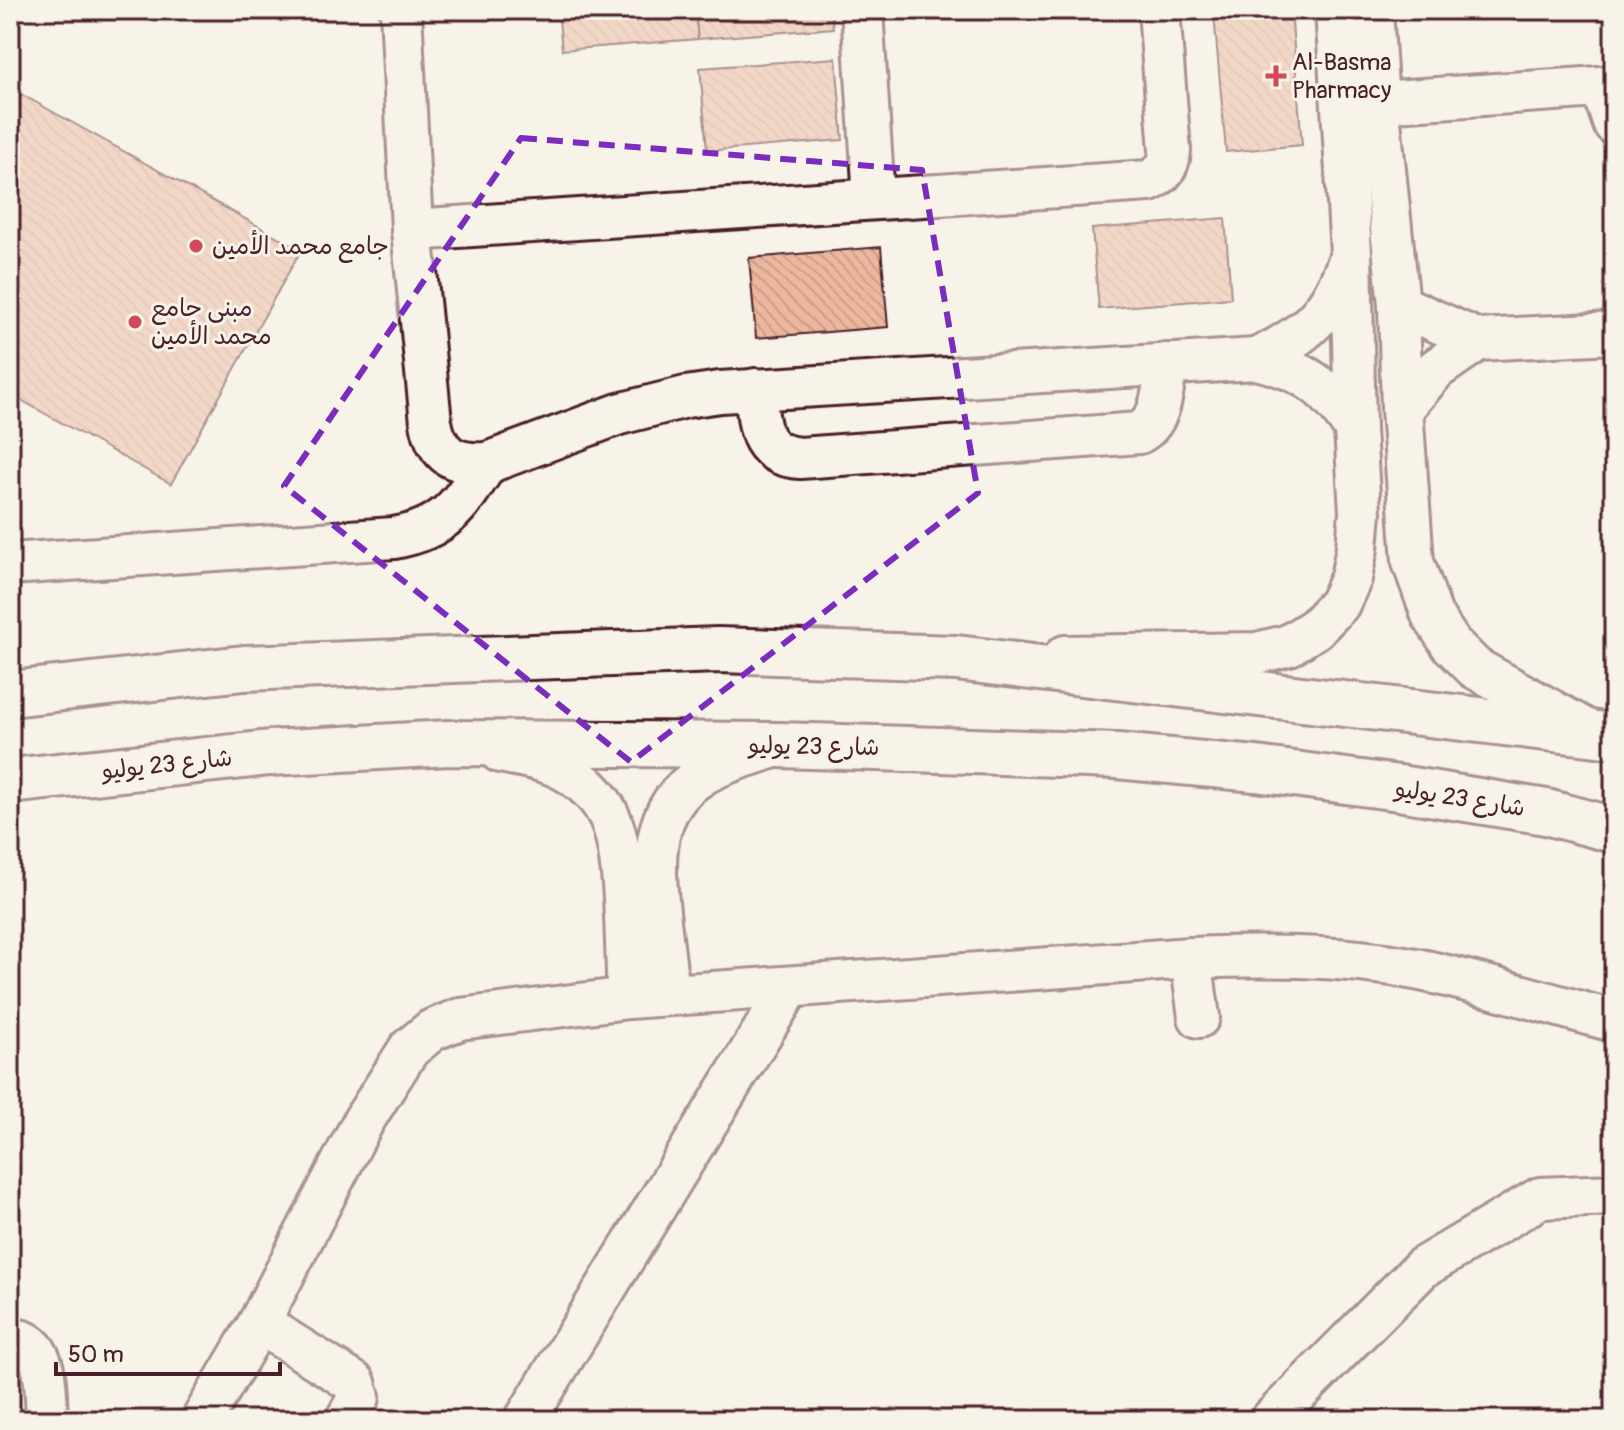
<svg xmlns="http://www.w3.org/2000/svg" width="1624" height="1430" font-family="Pangolin,'Playpen Sans Arabic',sans-serif">
	<style>
		.building { fill: url(#building-back-hatch); stroke: #4a1f2b; stroke-width: 2 }
		.lines { fill: none; stroke-linecap: round; stroke-linejoin: round }
		.minor-casing { stroke: #4a1f2b; stroke-width: 46 }
		.major-casing { stroke: #4a1f2b; stroke-width: 50 }
		.minor { stroke: #f7f3e8; stroke-width: 40 }
		.major { stroke: #f7f3e8; stroke-width: 44 }
		.marked { fill: none; stroke: #7b2cbf; stroke-width: 6; stroke-dasharray: 16 10; stroke-linejoin: round }
		.poi-dot { fill: #d1495b; stroke: #f7f3e8; stroke-width: 3 }
		.labels { text-anchor: middle; stroke-width: 6; stroke-linejoin: round; paint-order: stroke }
		.poi-label { font-size: 24px; fill: #4a1f2b; stroke: #f7f3e8; text-anchor: start }
		.street-label { font-size: 24px; fill: #4a1f2b; stroke: #f7f3e8 }
	</style>
	<defs>
		<pattern id="building-back-hatch" width="6" height="6" patternUnits="userSpaceOnUse" patternTransform="scale(2)"><rect width="6" height="6" fill="#ecb79e"/><path d="M-1 5l2 2M0 0l6 6M5-1l2 2" fill="none" stroke="#cc9d88"/></pattern>
	</defs>
	<rect width="100%" height="100%" fill="#f7f3e8"/>
	<filter id="ink" filterUnits="userSpaceOnUse"><feTurbulence type="fractalNoise" baseFrequency=".0125" numOctaves="2"/><feDisplacementMap in="SourceGraphic" scale="16" xChannelSelector="R" yChannelSelector="G"/><feConvolveMatrix kernelMatrix="1 2 1 2 8 2 1 2 1" color-interpolation-filters="sRGB"/></filter>
	<g filter="url(#ink)">
		<!-- building -->
		<g class="building">
			<path d="M558 10H695L698 39 562 50Z"/>
			<path d="M695 10H831L833 28 698 39Z"/>
			<path d="M1257 10H1291L1302 145 1226 152 1214 14Z"/>
			<path d="M836 58 843 140 707 151 700 68Z"/>
			<path d="M10 88 301 250 171 484 10 394Z"/>
			<path d="M1225 218 1231 298 1099 309 1092 229Z"/>
			<path d="M881 247 888 327 756 338 749 258Z"/>
		</g>
		<g class="lines">
			<defs>
				<g id="minor">
					<path d="M401 10 412 230 431 422C437 456 455 465 487 463L619 414 686 397 720 392 1256 359C1305 370 1328 387 1355 429"/>
					<path d="M862 10 874 199"/>
					<path d="M1372 10 1378 102 1399 305 1402 409 1413 562 1432 615 1451 644 1475 668 1590 732"/>
					<path d="M1601 87 1614 124"/>
					<path d="M1378 102 1614 86"/>
					<path d="M412 230 1149 181C1163 175 1169 166 1170 151L1159 10"/>
					<path d="M1399 305 1478 340 1614 333"/>
					<path d="M1256 359C1307 335 1330 314 1349 260"/>
					<path d="M755 389C759 424 757 455 800 458L1139 433C1163 421 1162 388 1167 364"/>
					<path d="M1402 409 1436 369 1478 340"/>
					<path d="M10 564 394 538C446 529 460 505 487 463"/>
					<path d="M1065 656 1257 653 1289 645 1316 628 1339 604 1351 578 1357 548 1360 512 1355 429 1351 253 1336 10"/>
					<path d="M500 752C524 757 550 760 571 774 586 784 600 798 608 814 628 853 625 951 628 998"/>
					<path d="M1191 958 1199 1017"/>
					<path d="M669 995C666 970 663 946 660 921 654 866 647 809 702 775 722 762 749 756 771 748"/>
					<path d="M259 1323 355 1383 359 1397 346 1420"/>
					<path d="M10 1339C50 1338 45 1392 47 1420"/>
					<path d="M202 1420 259 1323 364 1120 409 1049 432 1030 460 1019 628 998 1191 958C1271 955 1352 955 1430 972 1492 986 1553 1005 1614 1021"/>
					<path d="M525 1420 790 987"/>
					<path d="M1271 1420 1422 1268 1540 1198 1614 1195"/>
				</g>
				<g id="major">
					<path d="M10 694 244 668 718 650 956 658 1614 736"/>
					<path d="M10 781 270 753 449 743 779 745 972 751 1117 756 1256 769 1399 788 1546 812 1614 830"/>
				</g>
			</defs>
			<!-- minor casing -->
			<use href="#minor" class="minor-casing"/>
			<!-- major casing -->
			<use href="#major" class="major-casing"/>
			<!-- minor -->
			<use href="#minor" class="minor"/>
			<!-- major -->
			<use href="#major" class="major"/>
		</g>
	</g>
	<!-- marked area -->
	<path d="M0 0H1624V1430H0ZM521 138 922 170 978 493 631 762 284 486Z" fill="#f7f3e8" fill-opacity=".55" fill-rule="evenodd"/>
	<path class="marked" d="M521 138 922 170 978 493 631 762 284 486Z"/>
	<!-- markers -->
	<g class="poi-dot">
		<path d="M1272 64h8v8h8v8h-8v8h-8v-8h-8v-8h8z"/>
		<circle cx="196" cy="246" r="8"/>
		<circle cx="135" cy="322" r="8"/>
	</g>
	<g class="labels">
		<!-- poi labels -->
		<g class="poi-label">
			<text x="1292" y="70">Al-Basma<tspan x="1292" dy="28">Pharmacy</tspan></text>
			<text x="212" y="254">جامع محمد الأمين</text>
			<text x="151" y="316">مبنى جامع<tspan x="151" dy="28">محمد الأمين</tspan></text>
		</g>
		<!-- street labels -->
		<g class="street-label">
			<text transform="translate(814 746) rotate(1)" y="8">شارع 23 يوليو</text>
			<text transform="translate(167 764) rotate(-6)" y="8">شارع 23 يوليو</text>
			<text transform="translate(1460 798) rotate(9)" y="8">شارع 23 يوليو</text>
		</g>
	</g>
	<!-- margin -->
	<rect width="1624" height="1430" fill="none" stroke="#f7f3e8" stroke-width="40"/>
	<rect x="20" y="20" width="1584" height="1390" fill="none" stroke="#4a1f2b" stroke-width="3" filter="url(#ink)"/>
	<!-- scale -->
	<path d="M56 1362v12h224v-12" fill="none" stroke="#4a1f2b" stroke-width="4"/>
	<text x="68" y="1362" font-size="24" fill="#4a1f2b" stroke="#f7f3e8" stroke-width="6" paint-order="stroke">50 m</text>
</svg>
